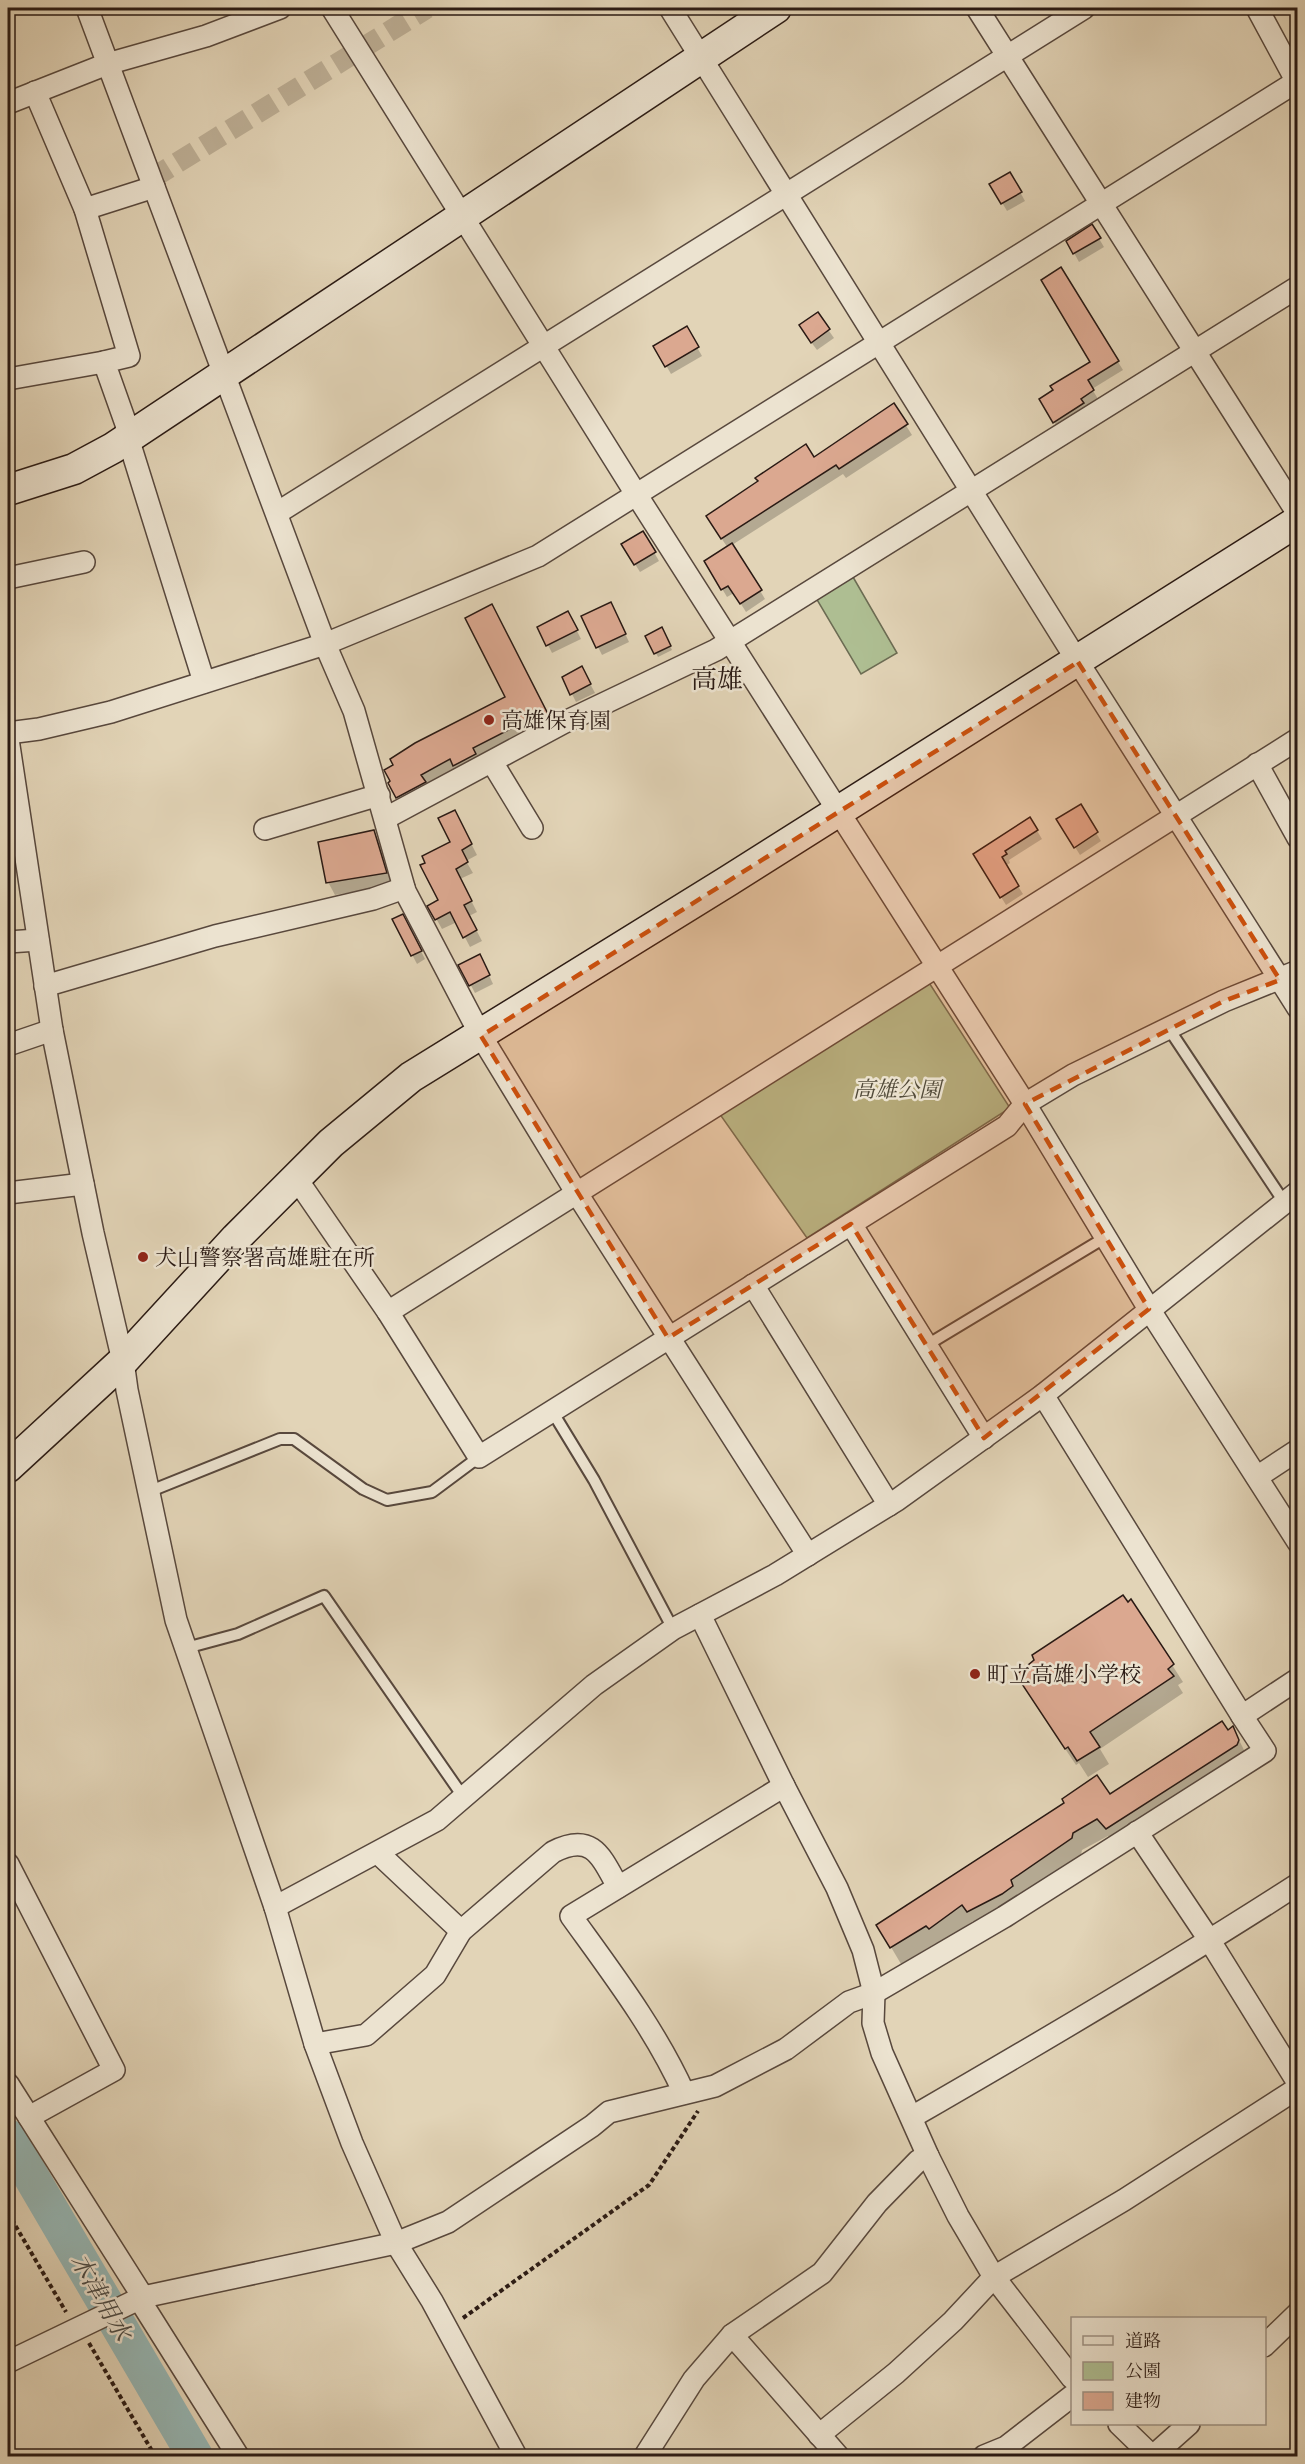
<svg xmlns="http://www.w3.org/2000/svg" width="1305" height="2464" font-family="'Libre Bodoni','Noto Serif JP',serif">
	<style>
		.green { fill: #aebe92; stroke: #6c6c53; stroke-width: 1.5 }
		.shadow { fill: #0003 }
		.lines { fill: none; stroke-linecap: round; stroke-linejoin: round }
		.river { stroke: #96b7b5; stroke-width: 36 }
		.building { fill: #dba890; stroke: #2a1a14; stroke-width: 1.5 }
		.street-tunnel { stroke: #bdaf96; stroke-width: 21; stroke-dasharray: 21 10; stroke-linecap: butt }
		.lane-casing { stroke: #58483d; stroke-width: 14 }
		.street-casing { stroke: #58483d; stroke-width: 24 }
		.secondary-casing { stroke: #2a1a14; stroke-width: 33 }
		.path { stroke: #2a1a14; stroke-width: 4; stroke-dasharray: 4.5 3; stroke-linecap: butt }
		.lane { stroke: #ece3d0; stroke-width: 10 }
		.street { stroke: #ece3d0; stroke-width: 21 }
		.secondary { stroke: #ece3d0; stroke-width: 30 }
		.marked { fill: #cc500d; fill-opacity: 0.2; stroke: #cc500d; stroke-width: 4.5; stroke-dasharray: 12 8; stroke-linejoin: round }
		.poi-dot { fill: #8f2418; stroke: #ece3d0; stroke-width: 2 }
		.labels { text-anchor: middle; stroke-width: 5; stroke-linejoin: round; paint-order: stroke }
		.poi-label { font-size: 22px; fill: #2a1a14; stroke: #ece3d0; text-anchor: start }
		.park-label { font-size: 22px; font-style: italic; fill: #524b3a; stroke: #ece3d0 }
		.water-label { font-size: 24px; font-style: italic; fill: #4a4944; stroke: #ece3d0 }
		.quarter-label { font-size: 26px; fill: #2a1a14; stroke: #ece3d0 }
	</style>
	<rect width="100%" height="100%" fill="#e2d4b7"/>
	<filter id="stains"><feTurbulence type="fractalNoise" baseFrequency=".00333" numOctaves="4"/><feColorMatrix values="0 0 0 0 .2 0 0 0 0 .09 0 0 0 0 .02 0 0 0 .5 -.17"/></filter>
	<radialGradient id="worn" r=".72"><stop offset=".6" stop-color="#630" stop-opacity="0"/><stop offset="1" stop-color="#630" stop-opacity=".3"/></radialGradient>
	<!-- green -->
	<g class="green">
		<path d="M853 577 897 653 861 674 816 598Z"/>
		<path d="M926 978 1010 1108 807 1238 719 1113Z"/>
	</g>
	<!-- shadow -->
	<g class="shadow">
		<path d="M1298 22V34L1293 25Z"/>
		<path d="M1010 174 1025 201 1007 211 991 184Z"/>
		<path d="M1092 227 1104 247 1079 262 1068 242Z"/>
		<path d="M1061 269 1123 370 1092 389 1098 399 1085 407 1088 412 1059 430 1041 399 1092 362Z"/>
		<path d="M817 314 834 338 817 350 805 334Z"/>
		<path d="M686 328 702 356 671 374 655 346Z"/>
		<path d="M893 405 912 435 846 478 843 474 732 545 765 599 746 612 734 593 727 597 706 562 728 548 713 526Z"/>
		<path d="M643 533 659 561 640 572 623 545Z"/>
		<path d="M615 612 629 642 602 655 598 647Z"/>
		<path d="M572 621 581 639 552 653 539 627Z"/>
		<path d="M500 622 554 728 407 813 390 783 507 698Z"/>
		<path d="M662 629 672 650 658 657 647 636Z"/>
		<path d="M586 676 595 693 576 702 572 694Z"/>
		<path d="M1080 806 1101 841 1080 855 1058 820Z"/>
		<path d="M1030 819 1042 839 1009 860 1010 863 1005 866 1023 894 1006 905 975 855Z"/>
		<path d="M460 822 477 855 466 861 473 873 460 879 477 912 469 916 482 941 470 947 457 922 442 929 429 906 440 900 452 843Z"/>
		<path d="M374 832 381 844 393 885 335 895 328 882Z"/>
		<path d="M394 920 407 924 425 959 417 964Z"/>
		<path d="M484 964 493 984 475 993 460 965Z"/>
		<path d="M1131 1601 1183 1682 1178 1685 1183 1693 1100 1749 1109 1764 1088 1777 1079 1763 1076 1765 1027 1692Z"/>
		<path d="M1233 1728 1248 1758 1117 1845 1108 1836 1082 1850 1081 1855 978 1928 973 1921 940 1945 936 1943 901 1964 888 1942 1109 1796Z"/>
	</g>
	<g class="lines">
		<!-- river -->
		<path class="river" d="M8 2137 195 2456"/>
	</g>
	<!-- building -->
	<g class="building">
		<path d="M1010 172 1022 192 1001 204 989 184Z"/>
		<path d="M1092 224 1101 238 1073 254 1066 241Z"/>
		<path d="M1061 267 1119 361 1088 380 1094 390 1081 399 1084 403 1053 423 1039 399 1053 390 1050 386 1090 362 1041 280Z"/>
		<path d="M818 312 830 329 811 343 799 325Z"/>
		<path d="M687 326 699 347 665 367 653 346Z"/>
		<path d="M894 403 908 424 839 469 836 465 721 539 706 516 758 481 755 478 806 444 814 457Z"/>
		<path d="M643 531 656 552 634 565 621 544Z"/>
		<path d="M732 543 762 590 740 604 728 586 721 590 704 561Z"/>
		<path d="M611 602 626 634 596 648 581 616Z"/>
		<path d="M492 604 549 716 528 726 526 721 473 748 476 754 453 766 450 759 421 775 426 782 396 798 388 783 390 781 384 770 393 765 390 759 415 743 505 697 465 618Z"/>
		<path d="M568 611 578 630 546 646 537 627Z"/>
		<path d="M662 627 671 646 654 654 645 636Z"/>
		<path d="M582 666 591 684 570 695 562 677Z"/>
		<path d="M1081 804 1098 832 1074 848 1056 819Z"/>
		<path d="M455 810 472 844 462 850 468 862 456 869 472 901 464 905 477 930 463 938 450 912 435 920 427 906 438 900 420 865 425 863 422 856 450 842 438 818Z"/>
		<path d="M1030 817 1038 830 1005 851 1007 854 1002 857 1019 886 1000 898 973 854Z"/>
		<path d="M374 830 387 873 326 883 318 842Z"/>
		<path d="M403 914 422 951 411 956 392 919Z"/>
		<path d="M480 954 490 975 469 986 458 965Z"/>
		<path d="M1123 1595 1128 1602 1131 1599 1174 1664 1168 1669 1174 1676 1090 1732 1100 1747 1077 1761 1068 1747 1065 1749 1016 1675 1034 1660 1032 1655Z"/>
		<path d="M1222 1721 1228 1730 1233 1726 1239 1740 1237 1745 1106 1829 1097 1819 1073 1833 1072 1838 1011 1880 1013 1886 1002 1894 967 1912 962 1905 929 1929 926 1926 890 1948 876 1925 1064 1803 1062 1799 1097 1775 1110 1794Z"/>
	</g>
	<g class="lines">
		<!-- street-tunnel -->
		<path class="street-tunnel" d="M151 179 427 8"/>
		<defs>
			<g id="lane">
				<path d="M1169 1029 1284 1202"/>
				<path d="M927 1345 1106 1237"/>
				<path d="M552 1411 594 1480 673 1629"/>
				<path d="M148 1492 280 1439H294L363 1489 387 1500 432 1492 479 1457"/>
				<path d="M186 1648 238 1634 324 1596 464 1798"/>
			</g>
			<g id="street">
				<path d="M87 8 325 644 354 711 405 891 481 1036 576 1192 808 1555"/>
				<path d="M332 8 636 494 1025 1104 1149 1309 1298 1542"/>
				<path d="M670 8 1078 662 1298 1008"/>
				<path d="M977 8 1298 514"/>
				<path d="M1257 8 1298 84"/>
				<path d="M35 92 85 209 129 356 104 362 126 424 128 438 204 682"/>
				<path d="M8 103 107 64 206 36 280 8"/>
				<path d="M85 209 154 187"/>
				<path d="M8 379 104 362"/>
				<path d="M277 513 1084 8"/>
				<path d="M8 578 84 562"/>
				<path d="M8 733 39 729 111 712 325 644 538 556 1296 82"/>
				<path d="M8 739 52 1030 93 1233 123 1361 127 1390 176 1620 275 1907 315 2044 352 2143 396 2243 432 2301 516 2456"/>
				<path d="M492 762 532 828"/>
				<path d="M1257 764 1298 838"/>
				<path d="M386 818 563 723 716 650 1298 287"/>
				<path d="M265 829 379 795"/>
				<path d="M8 942 38 940"/>
				<path d="M45 986 215 936 373 899 404 888"/>
				<path d="M8 1045 52 1030"/>
				<path d="M296 1178 388 1312 479 1457 1007 1126 1025 1104 1073 1075 1224 1001 1298 971"/>
				<path d="M8 1193 83 1184"/>
				<path d="M851 1224 984 1438"/>
				<path d="M753 1285 889 1505"/>
				<path d="M388 1312 1298 739"/>
				<path d="M1043 1395 1242 1716 1298 1679"/>
				<path d="M1257 1477 1298 1450"/>
				<path d="M700 1615 784 1786 837 1888 863 1950 874 1993 873 2023 882 2053 928 2156 958 2216 994 2277 1072 2378"/>
				<path d="M1137 1832 1210 1941 1298 2083"/>
				<path d="M378 1853 461 1931"/>
				<path d="M8 1864 114 2070 29 2117"/>
				<path d="M275 1907 437 1820 594 1685 673 1629 775 1575 897 1500 1043 1395 1298 1192"/>
				<path d="M315 2044 366 2035 435 1975 461 1931 553 1852C592 1832 601 1856 618 1887"/>
				<path d="M8 2084 143 2297 141 2302 238 2456"/>
				<path d="M684 2093C655 2029 612 1973 571 1916L784 1786"/>
				<path d="M912 2117C1042 2042 1171 1966 1298 1884"/>
				<path d="M732 2335 838 2456"/>
				<path d="M1264 2346 1298 2313"/>
				<path d="M8 2362 143 2297 396 2243 448 2222 592 2126 609 2112 715 2086 786 2049 849 2002 874 1993 1004 1917 1265 1751 1242 1716"/>
				<path d="M1119 2424 1152 2456"/>
				<path d="M819 2435 896 2373 953 2321 994 2277 1124 2200 1298 2088"/>
				<path d="M645 2456 694 2379 732 2335 822 2273 877 2203 918 2161 928 2156"/>
				<path d="M984 2456 1006 2447 1072 2396"/>
				<path d="M1153 2456 1189 2424"/>
			</g>
			<g id="secondary">
				<path d="M8 490 74 469 113 448 776 8"/>
				<path d="M8 1467 123 1361 236 1238 331 1143 411 1077 728 881 1298 521"/>
			</g>
		</defs>
		<!-- lane casing -->
		<use href="#lane" class="lane-casing"/>
		<!-- street casing -->
		<use href="#street" class="street-casing"/>
		<!-- secondary casing -->
		<use href="#secondary" class="secondary-casing"/>
		<!-- path -->
		<g class="path">
			<path d="M8 2213 66 2312"/>
			<path d="M463 2318 649 2185 698 2111"/>
			<path d="M89 2343 155 2456"/>
		</g>
		<!-- lane -->
		<use href="#lane" class="lane"/>
		<!-- street -->
		<use href="#street" class="street"/>
		<!-- secondary -->
		<use href="#secondary" class="secondary"/>
	</g>
	<!-- marked area -->
	<path class="marked" d="M1078 662 1280 980 1224 1001 1025 1104 1149 1309 984 1438 851 1224 668 1338 481 1036Z"/>
	<!-- markers -->
	<g class="poi-dot">
		<circle cx="489" cy="720" r="6"/>
		<circle cx="143" cy="1257" r="6"/>
		<circle cx="975" cy="1674" r="6"/>
	</g>
	<g class="labels">
		<!-- poi labels -->
		<g class="poi-label">
			<text x="501" y="728">高雄保育園</text>
			<text x="155" y="1265">犬山警察署高雄駐在所</text>
			<text x="987" y="1682">町立高雄小学校</text>
		</g>
		<!-- park labels -->
		<g class="park-label">
			<text x="897" y="1097">高雄公園</text>
		</g>
		<!-- water labels -->
		<g class="water-label">
			<text transform="translate(101 2297) rotate(60)" y="8">木津用水</text>
		</g>
		<!-- quarter labels -->
		<g class="quarter-label">
			<text x="717" y="688">高雄</text>
		</g>
	</g>
	<!-- margin -->
	<rect width="1305" height="2464" fill="none" stroke="#e2d4b7" stroke-width="30"/>
	<rect x="9" y="9" width="1287" height="2446" fill="none" stroke="#2a1a14" stroke-width="3"/>
	<rect x="15" y="15" width="1275" height="2434" fill="none" stroke="#2a1a14" stroke-width="1.5"/>
	<!-- legend -->
	<rect x="1071" y="2317" width="195" height="108" fill="#ece3d0" stroke="#9e9385" stroke-width="1.5"/>
	<rect x="1083" y="2336" width="30" height="9" fill="#ece3d0" stroke="#9e9385" stroke-width="1.5"/>
	<text x="1125" y="2347" font-size="18" fill="#2a1a14">道路</text>
	<rect x="1083" y="2362" width="30" height="18" fill="#aebe92" stroke="#9e9385" stroke-width="1.5"/>
	<text x="1125" y="2377" font-size="18" fill="#2a1a14">公園</text>
	<rect x="1083" y="2392" width="30" height="18" fill="#dba890" stroke="#9e9385" stroke-width="1.5"/>
	<text x="1125" y="2407" font-size="18" fill="#2a1a14">建物</text>
	<rect width="100%" height="100%" filter="url(#stains)"/>
	<rect width="100%" height="100%" fill="url(#worn)"/>
</svg>
